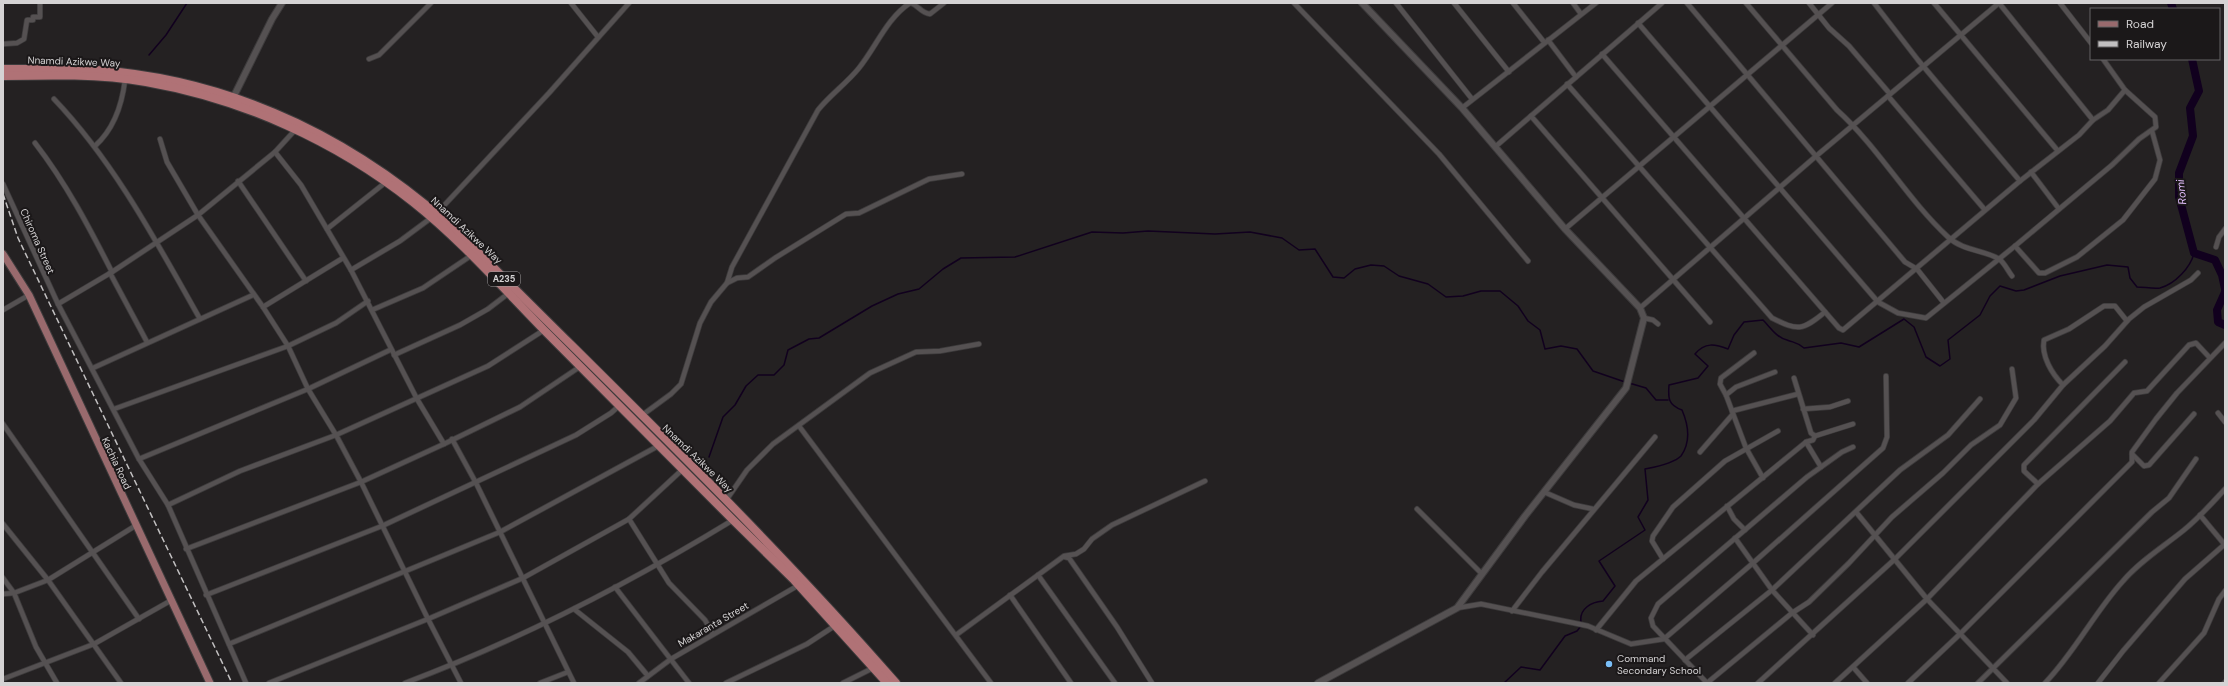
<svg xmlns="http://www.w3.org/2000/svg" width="2228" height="686" font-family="'DM Sans',sans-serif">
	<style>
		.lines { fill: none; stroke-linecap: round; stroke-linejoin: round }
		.stream { stroke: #11001e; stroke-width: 1.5 }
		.river { stroke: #11001e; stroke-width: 8 }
		.minor-casing { stroke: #3d3b3c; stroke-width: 6 }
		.tertiary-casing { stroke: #3d3b3c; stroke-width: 8 }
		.primary-casing { stroke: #3d3b3c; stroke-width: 9 }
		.trunk-casing { stroke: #3d3b3c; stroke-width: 10 }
		.minor { stroke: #555152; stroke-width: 4.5 }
		.tertiary { stroke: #555152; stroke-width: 6 }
		.primary { stroke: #996a6d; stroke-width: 7 }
		.trunk { stroke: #b07276; stroke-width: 8 }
		.rail { stroke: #c2c0c1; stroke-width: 1.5; stroke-dasharray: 6 3; stroke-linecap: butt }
		.poi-dot { fill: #7abff8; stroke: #1b1819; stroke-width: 1.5 }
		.labels { text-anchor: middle; stroke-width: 4; stroke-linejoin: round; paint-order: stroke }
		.shield { fill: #1b1819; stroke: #9d9b9c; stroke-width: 1 }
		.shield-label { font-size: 9px; font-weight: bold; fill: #d5d3d4 }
		.street-label { font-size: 10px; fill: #d5d3d4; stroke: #1b1819 }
		.poi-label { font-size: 10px; fill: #d5d3d4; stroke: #1b1819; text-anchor: start }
		.water-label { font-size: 11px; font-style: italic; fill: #e1bdfb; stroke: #1b1819 }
	</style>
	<rect width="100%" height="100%" fill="#242122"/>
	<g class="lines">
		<!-- stream -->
		<g class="stream">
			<path d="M149 55 166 35 187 3"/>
			<path d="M1629 383 1646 388 1656 400H1668"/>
			<path d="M709 457 723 417 735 405 746 386 758 375H774L784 365 788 350 809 339 819 338 872 306 898 294 919 289 943 269 961 258 1015 257 1092 232 1123 233 1148 231 1215 234 1250 232 1282 238 1299 250 1315 249 1333 277 1344 278 1355 269 1371 265 1384 266 1399 276 1428 284 1446 297 1463 296 1481 291H1500L1518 306 1528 321 1540 330 1545 349 1561 346 1577 349 1593 371 1625 382"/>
			<path d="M1581 622C1579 609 1591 602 1603 601L1615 586 1599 561 1645 530 1638 517 1648 500 1645 469C1655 467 1673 464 1681 456 1691 442 1688 424 1682 410 1668 405 1668 398 1669 385L1698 378 1708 366 1695 354C1705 342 1715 344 1728 349L1734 335 1744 322 1763 320C1770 327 1777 338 1787 340 1795 343 1797 342 1804 348L1841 343 1859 347 1904 319 1914 327 1926 357 1940 366 1950 359 1948 340 1980 315 1990 296 2000 286 2016 291 2024 290 2060 276 2107 265 2128 267 2130 278 2137 287C2144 287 2153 289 2160 288 2175 284 2191 267 2194 253"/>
			<path d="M1504 683 1521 667 1540 670 1565 636 1577 631 1581 626"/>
		</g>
		<!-- river -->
		<g class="river">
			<path d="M2171 3 2173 9"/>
			<path d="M2192 59 2199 91 2190 108 2193 136 2179 173V197L2194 253 2215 260 2222 275 2225 289"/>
			<path d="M2225 292 2217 310 2218 322 2225 325"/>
		</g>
		<defs>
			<g id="minor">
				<path d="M571 3 598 37"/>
				<path d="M911 3C919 6 921 13 930 14L944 3"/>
				<path d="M1294 3 1439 154 1528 261"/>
				<path d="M1396 3 1472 99"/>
				<path d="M1454 3 1509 72"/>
				<path d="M1513 3 1544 42"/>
				<path d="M1573 3 1581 14"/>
				<path d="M1687 3 1905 262 1917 269 1944 303"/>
				<path d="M1746 3 1837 110C1879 148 1907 199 1948 237 1963 251 1984 250 1999 259 2004 262 2008 271 2012 276"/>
				<path d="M1809 3 1829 28 1849 46 1890 94"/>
				<path d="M1874 3 1918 60 2020 181"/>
				<path d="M1934 3 2058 151"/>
				<path d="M1999 3 2093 120"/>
				<path d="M2060 3 2091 43"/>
				<path d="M1638 23 1878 302 1898 313 1926 318 2015 246 2112 165 2139 139 2156 127 2155 117 2125 90 2103 59"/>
				<path d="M1548 40 1576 77"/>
				<path d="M3 44 17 43 24 39 27 20H33V17H40V3"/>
				<path d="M1602 54 1839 328 1843 330 2020 181 2079 135 2093 120 2108 110 2125 90"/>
				<path d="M369 59 379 55 431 3"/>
				<path d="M1567 84 1772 318C1798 331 1802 331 1825 312"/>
				<path d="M1888 96 1985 210"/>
				<path d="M54 99C115 163 157 243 200 319"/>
				<path d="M1462 108 1596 3"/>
				<path d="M1531 116 1710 322"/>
				<path d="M160 139 167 162 198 215 263 307 288 346 308 389 336 435 361 482 428 619 461 683"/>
				<path d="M35 143C66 183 89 227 112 272"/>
				<path d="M95 146C114 129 122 105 125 80"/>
				<path d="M1495 147 1662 3"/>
				<path d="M275 152 301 185 351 270 417 399 444 444"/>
				<path d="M2031 172 2059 209"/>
				<path d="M238 181 306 281"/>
				<path d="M3 184 58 304 139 459 168 505 246 683"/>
				<path d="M437 213 549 93 629 3"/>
				<path d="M327 229 386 182"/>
				<path d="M1565 229 1832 3"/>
				<path d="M2015 246 2039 273H2045L2077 257 2123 220 2155 179 2160 160 2152 131"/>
				<path d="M2216 247 2219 237 2225 229"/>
				<path d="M351 270 400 241 431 218"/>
				<path d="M110 273 147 342"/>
				<path d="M727 283 737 278 748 277 775 258 846 214 859 213 929 179 962 174"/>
				<path d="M58 304 112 272 198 215 275 152 296 129"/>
				<path d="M263 307 343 258"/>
				<path d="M1640 308 1815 157 1999 3"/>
				<path d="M3 310 29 295"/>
				<path d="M372 310 423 288 472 255"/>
				<path d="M1644 318 1653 320 1658 324"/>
				<path d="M394 355 460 325 488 309 509 293"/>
				<path d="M93 368 253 295"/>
				<path d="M2063 385C2052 374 2041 356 2044 340L2069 329 2104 306H2115L2127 321"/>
				<path d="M1726 395 1720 384 1721 378 1754 353"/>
				<path d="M114 409 288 346 336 323 368 301"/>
				<path d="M1803 409 1830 407 1848 401"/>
				<path d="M1732 411 1798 394"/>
				<path d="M2218 413 2225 422"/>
				<path d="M641 416 671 394 681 384 700 323 711 302 727 283 732 267 818 110C830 95 847 83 859 68 876 47 887 18 910 3"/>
				<path d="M3 424 139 619"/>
				<path d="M799 426 991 683"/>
				<path d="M1815 436 1853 424"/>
				<path d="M452 439 476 483 574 683"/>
				<path d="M1806 442 1821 467"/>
				<path d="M1700 452 1733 414"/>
				<path d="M2132 454 2144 466 2149 465 2194 414"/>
				<path d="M139 459 308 389 390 350"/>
				<path d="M1763 478 1746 448 1726 395 1736 387 1775 372"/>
				<path d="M2038 484 2024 471V465L2125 362"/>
				<path d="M1544 492 1574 505 1593 509"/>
				<path d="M727 499 747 470 773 444 870 373 916 352 940 351 979 344"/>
				<path d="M168 505 240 471 336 435 488 366 544 330"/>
				<path d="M1727 506 1734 519 1745 530"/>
				<path d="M1417 509 1482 574"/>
				<path d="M1856 512 1927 599 2007 683"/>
				<path d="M2200 515 2225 545"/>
				<path d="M629 519 669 583 705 620 713 634"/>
				<path d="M3 524 48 580 121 683"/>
				<path d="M1735 538 1772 590 1813 635"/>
				<path d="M186 549 361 482 444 444 520 407 581 366"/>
				<path d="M1065 557 1069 558 1117 627 1152 683"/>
				<path d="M1663 559 1652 541 1653 536 1673 507 1725 461 1778 431"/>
				<path d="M1038 575 1115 683"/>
				<path d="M3 578 14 593 36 647 57 683"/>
				<path d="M615 587 689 683"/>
				<path d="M3 594 14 593 48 580 135 526"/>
				<path d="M206 595 382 526 576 435 611 413 620 405"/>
				<path d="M1010 595 1071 683"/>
				<path d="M1457 608 1481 604 1574 623 1588 626 1631 644 1664 639 1753 563 1883 448 1887 437 1886 376"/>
				<path d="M574 609 628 652 648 676"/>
				<path d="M1512 611 1542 572 1655 437"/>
				<path d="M1596 630 1636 581 1806 442 1813 440 1815 436 1811 433 1794 378"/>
				<path d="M956 635 1064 556 1076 554 1084 549 1092 539 1112 525 1205 481"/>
				<path d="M229 644 500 532 660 445"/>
				<path d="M1685 660 1772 590 1900 470 1948 435 1980 399"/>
				<path d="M1853 667 1867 683"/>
				<path d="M3 679 94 644 170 601"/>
				<path d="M269 683 428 619 523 578 629 519 683 469"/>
				<path d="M405 683C520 640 628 584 733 520"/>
				<path d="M540 683 568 672"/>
				<path d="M639 683 671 659 799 585"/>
				<path d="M726 683 807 644 836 625"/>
				<path d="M843 683 873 668"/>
				<path d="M1707 683 1792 613 1809 602 1849 563 1892 517 1943 473 1971 445 2000 425 2016 398 2012 369"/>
				<path d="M1707 683 1653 626 1651 618 1658 604 1807 477 1842 452 1853 447"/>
				<path d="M1758 683 1895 559 2034 420 2063 385 2105 346 2129 319 2144 307 2191 280 2198 273"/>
				<path d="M1835 683 1927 599 2038 484 2110 421 2134 393 2147 391 2189 345 2196 343 2210 358"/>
				<path d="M1908 683 1960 634 2132 462V452L2156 419 2177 393 2225 343"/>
				<path d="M1978 683 2152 512 2169 498 2196 459"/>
				<path d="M2045 683C2075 652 2094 613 2123 581 2140 561 2163 547 2184 530 2199 518 2212 503 2225 489"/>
				<path d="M2098 683 2123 651 2185 579 2225 544"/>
				<path d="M2159 683 2204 633 2219 599 2225 591"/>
				<path d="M2224 683 2225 682"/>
			</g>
			<g id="tertiary">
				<path d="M233 98 272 19 282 3"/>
				<path d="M1318 683 1457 608 1525 516 1626 388 1644 318 1640 308 1565 229 1462 108 1362 3"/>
			</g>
			<path id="primary" d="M3 254 29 295 210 683"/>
			<g id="trunk">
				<path d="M3 69C34 69 65 68 97 70 239 80 364 144 467 241 612 387 761 528 896 683"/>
				<path d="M3 76C51 75 99 74 146 82 243 99 336 141 413 202 461 240 501 286 544 330 607 393 670 456 733 520L794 580 887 683"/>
			</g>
		</defs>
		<!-- minor casing -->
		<use href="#minor" class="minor-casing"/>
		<!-- tertiary casing -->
		<use href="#tertiary" class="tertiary-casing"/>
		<!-- primary casing -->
		<use href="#primary" class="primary-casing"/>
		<!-- trunk casing -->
		<use href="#trunk" class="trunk-casing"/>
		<!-- minor -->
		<use href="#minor" class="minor"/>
		<!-- tertiary -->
		<use href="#tertiary" class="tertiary"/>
		<!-- primary -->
		<use href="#primary" class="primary"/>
		<!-- trunk -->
		<use href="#trunk" class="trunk"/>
		<!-- rail -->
		<path class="rail" d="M3 194 18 238 232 683"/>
	</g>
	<!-- markers -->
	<circle class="poi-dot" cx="1609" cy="664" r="4"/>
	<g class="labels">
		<!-- shield labels -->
		<rect class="shield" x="488" y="272" width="32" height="14" rx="3"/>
		<g class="shield-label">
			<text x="504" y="282">A235</text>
		</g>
		<!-- street labels -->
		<g class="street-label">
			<text transform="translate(74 61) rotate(2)" y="4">Nnamdi Azikwe Way</text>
			<text transform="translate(467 230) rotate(43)" y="4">Nnamdi Azikwe Way</text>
			<text transform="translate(38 241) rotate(66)" y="4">Chiroma Street</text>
			<text transform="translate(698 458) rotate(44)" y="4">Nnamdi Azikwe Way</text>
			<text transform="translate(117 463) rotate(65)" y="4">Kachia Road</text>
			<text transform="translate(713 624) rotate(-30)" y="4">Makaranta Street</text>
		</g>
		<!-- poi labels -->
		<g class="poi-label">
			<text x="1617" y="662">Command<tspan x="1617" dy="12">Secondary School</tspan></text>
		</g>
		<!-- water labels -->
		<g class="water-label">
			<text transform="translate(2181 192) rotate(-96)" y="4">Romi</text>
		</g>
	</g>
	<!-- border -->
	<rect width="2228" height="686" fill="none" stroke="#d5d3d4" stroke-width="8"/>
	<!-- legend -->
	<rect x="2090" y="8" width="130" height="52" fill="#1b1819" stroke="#656364"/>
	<rect x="2098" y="21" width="20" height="6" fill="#996a6d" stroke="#656364"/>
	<text x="2126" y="28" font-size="12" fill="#d5d3d4">Road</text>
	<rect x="2098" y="41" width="20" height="6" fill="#c2c0c1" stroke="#656364"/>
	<text x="2126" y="48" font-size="12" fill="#d5d3d4">Railway</text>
</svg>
